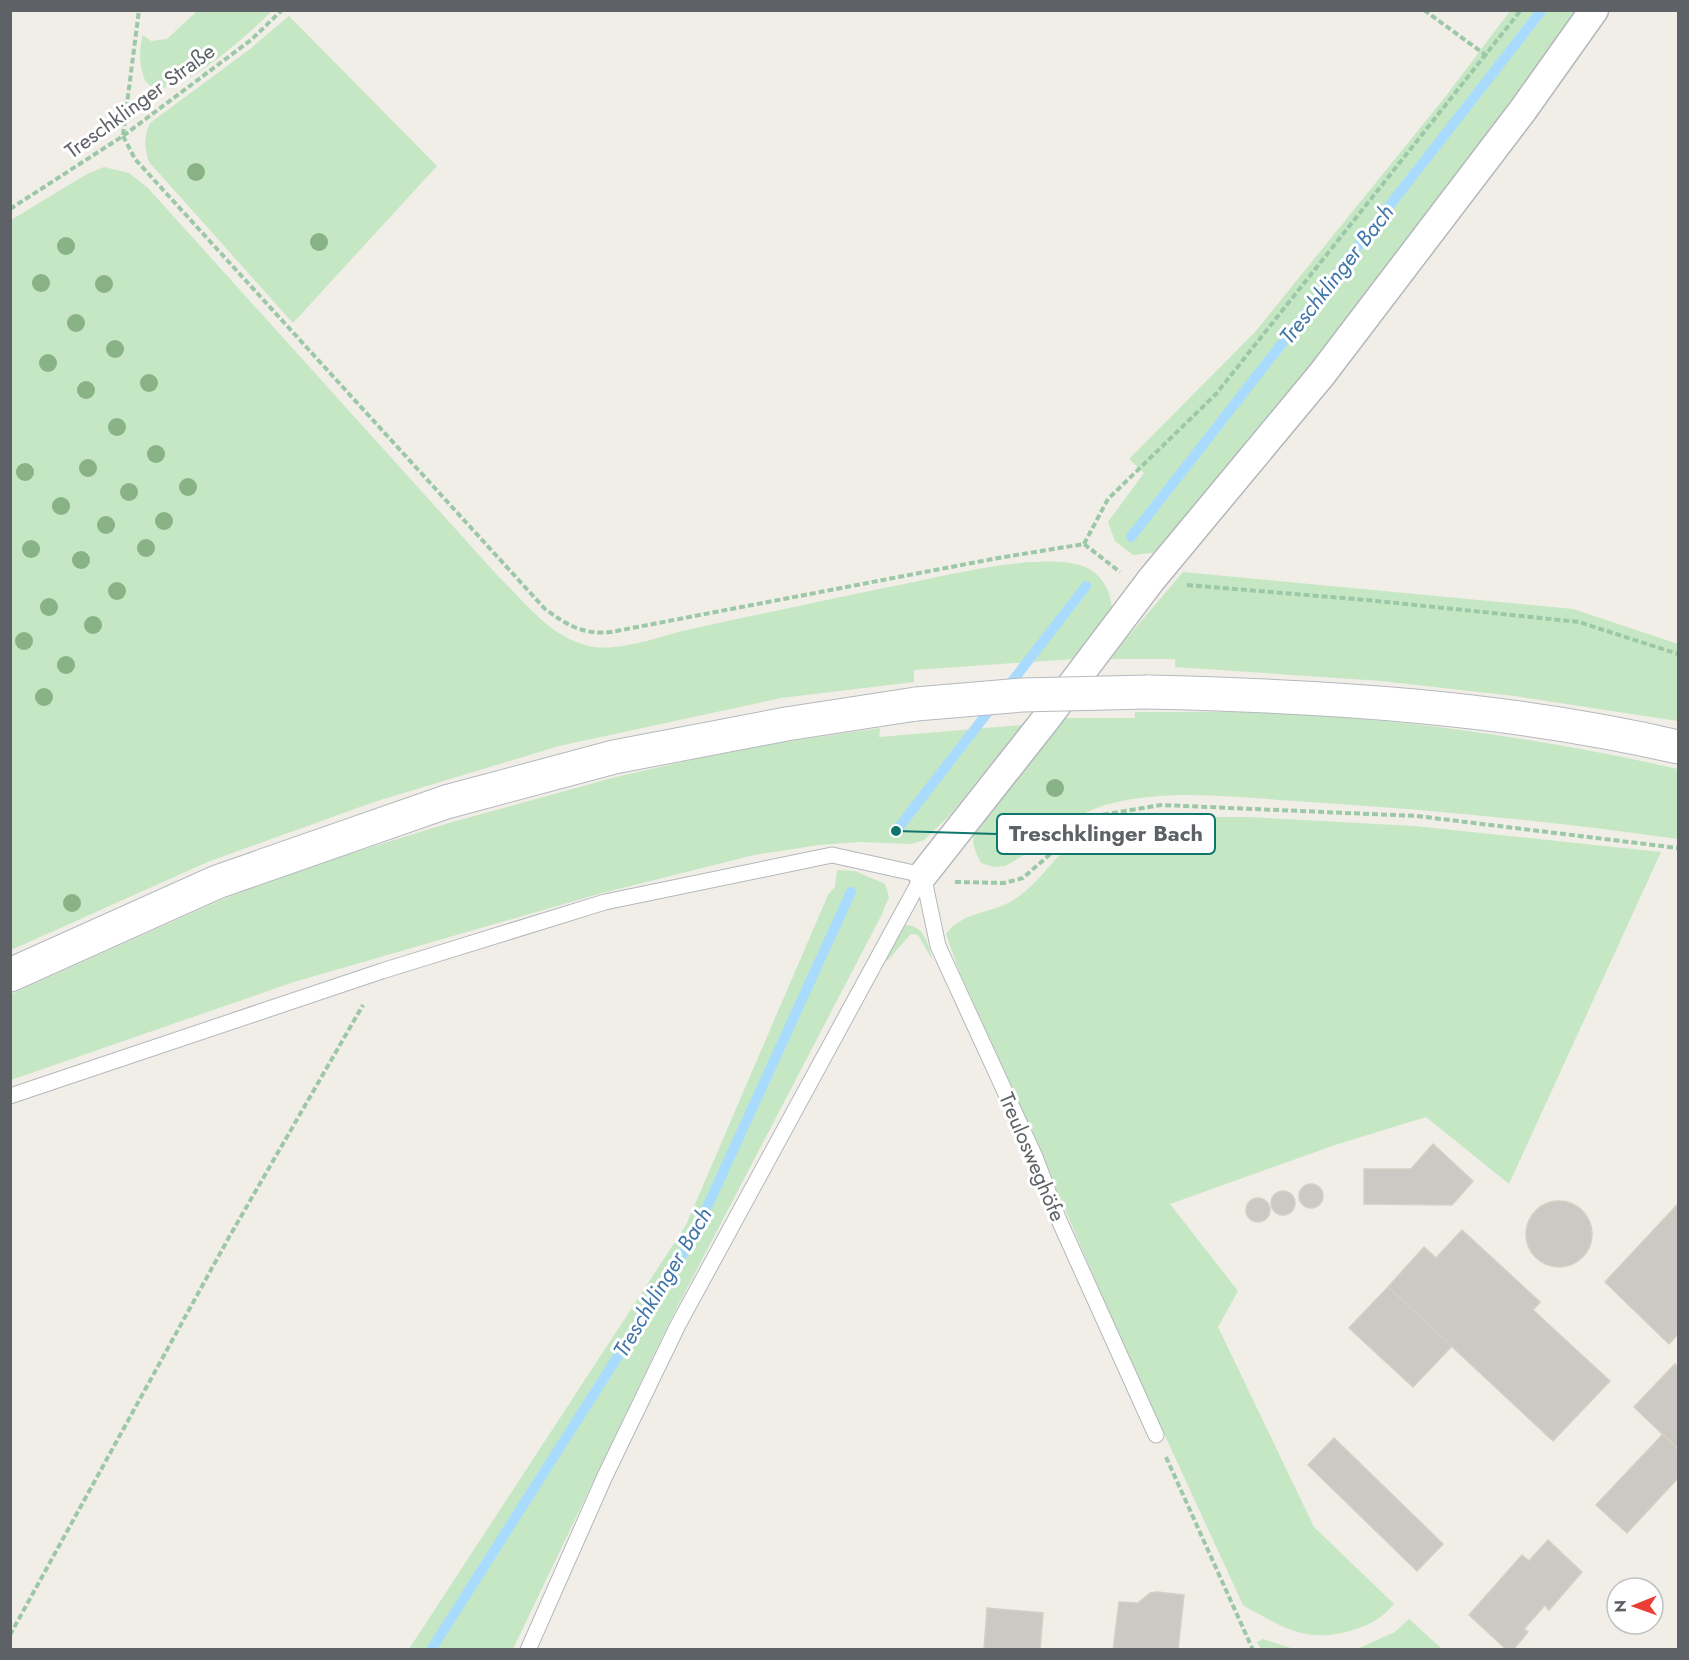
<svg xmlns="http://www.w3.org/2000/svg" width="1689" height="1660" font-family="Jost,sans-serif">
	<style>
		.green { fill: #c5e7c4 }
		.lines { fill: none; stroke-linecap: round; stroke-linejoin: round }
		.stream { stroke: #a9dbff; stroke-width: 10 }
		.building { fill: #ccc9c4; stroke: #d5d0c5; stroke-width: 1.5 }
		.service-casing { stroke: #b4b7bb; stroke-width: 17 }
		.minor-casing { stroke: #b4b7bb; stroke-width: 31 }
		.secondary-casing { stroke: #b5b9be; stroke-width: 35 }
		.path { stroke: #9dc8a8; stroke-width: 4; stroke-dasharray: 6 3; stroke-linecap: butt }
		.service { stroke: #fff; stroke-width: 15 }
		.minor { stroke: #fff; stroke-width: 28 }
		.secondary { stroke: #fff; stroke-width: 33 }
		.secondary-bridge-casing { stroke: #b5b9be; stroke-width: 35; stroke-linecap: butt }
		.secondary-bridge { stroke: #fff; stroke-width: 33 }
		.tree { fill: #89b286 }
		.labels { text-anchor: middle; stroke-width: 6; stroke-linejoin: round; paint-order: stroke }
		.street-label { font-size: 21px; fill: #5e6267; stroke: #fff }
		.water-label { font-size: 22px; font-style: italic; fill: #4176a9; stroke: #fff }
		.leader { fill: none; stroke: #0f766e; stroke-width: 2 }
		.callout-dot { fill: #0f766e; stroke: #fff; stroke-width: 2 }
		.callout { fill: #fff; stroke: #0f766e; stroke-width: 2 }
		.callout-label { font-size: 22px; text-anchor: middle; font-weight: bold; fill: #5e6267 }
	</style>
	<rect width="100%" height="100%" fill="#f0eee7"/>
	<!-- green -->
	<g class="green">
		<path d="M198 10 272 11C257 26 156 122 143 75 139 60 139 50 143 35L151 41 167 39Z"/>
		<path d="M1510 11H1580C1445 196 1308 378 1159 552L1133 555 1115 541 1108 522 1144 473 1129 459 1255 332 1446 96Z"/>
		<path d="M289 16 437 166 293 323 149 162C144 147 144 137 150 123L250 49Z"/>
		<path d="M104 167 129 173 148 188 497 575C523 600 548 635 585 645 615 654 657 637 687 630 761 614 834 598 909 583 952 574 1042 552 1083 566 1103 574 1112 593 1112 612L1074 659 914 670V682L781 698 559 746 374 802 210 861 11 950V220L87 174Z"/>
		<path d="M1183 572 1573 609 1678 644V721L1515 696 1381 681 1175 667V659H1109Z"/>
		<path d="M1135 712C1185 712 1235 711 1286 713 1418 721 1549 740 1678 769V839C1551 821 1423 809 1295 801 1233 797 1166 788 1105 805 1065 817 1041 848 1005 866L994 867 981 863C974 849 970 841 977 826L1064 718H1135Z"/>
		<path d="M1022 725 951 814 924 840 911 844 860 842 819 845 754 855 602 893 294 982 11 1080V994L221 900 307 867 449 823 616 777 748 747 880 728 879 737Z"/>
		<path d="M1161 817H1247L1414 826 1661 852 1509 1184 1426 1117 1335 1145 1170 1204 1238 1291 1218 1327 1314 1527 1394 1604C1383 1617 1372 1624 1356 1629 1309 1645 1283 1628 1243 1605L1120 1338 1035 1139 959 971 946 934C962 912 988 914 1010 902 1038 887 1052 857 1077 840 1102 823 1132 820 1161 817Z"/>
		<path d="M837 870 855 871 885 884 889 897 881 916 670 1321 513 1649H409L686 1225 828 895 835 887Z"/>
		<path d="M906 925C926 926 928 946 933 961L918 935 911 934 887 961 882 958Z"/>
		<path d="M1409 1619 1442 1649H1357L1395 1632Z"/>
		<path d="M1263 1639 1294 1649H1261L1257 1642Z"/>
	</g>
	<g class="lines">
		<!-- stream -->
		<g class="stream">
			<path d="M1131 537 1542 10"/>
			<path d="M1007 688 1086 586"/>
			<path d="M896 831 995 703"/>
			<path d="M431 1650 693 1238 851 892"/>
		</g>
	</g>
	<!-- building -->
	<g class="building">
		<path d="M1433 1144 1473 1181 1452 1205 1364 1204V1169H1411Z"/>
		<circle cx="1311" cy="1196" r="12"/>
		<circle cx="1283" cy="1203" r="12"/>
		<circle cx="1258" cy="1210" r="12"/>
		<circle cx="1559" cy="1234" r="33"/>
		<path d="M1678 1204V1334L1669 1344 1605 1282Z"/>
		<path d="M1462 1230 1540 1302 1533 1310 1610 1381 1553 1441 1388 1287 1424 1247 1436 1258Z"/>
		<path d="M1388 1287 1452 1346 1413 1387 1349 1328Z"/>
		<path d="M1675 1364 1678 1368V1449L1634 1407Z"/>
		<path d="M1663 1434 1678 1449V1478L1627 1533 1596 1505Z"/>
		<path d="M1334 1438 1443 1544 1417 1571 1308 1465Z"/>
		<path d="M1548 1540 1582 1572 1549 1610 1545 1605 1524 1629 1528 1632 1513 1650H1507L1469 1615 1522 1555 1529 1561Z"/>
		<path d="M1157 1592 1184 1595 1178 1650H1113L1119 1602 1138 1603 1150 1593Z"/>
		<path d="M987 1608 1043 1613 1040 1650H984Z"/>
	</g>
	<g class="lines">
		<defs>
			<g id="service">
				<path d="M923 875 938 946 1035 1157 1058 1218 1156 1435"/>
				<path d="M10 1096 382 971 605 902 832 855 923 875"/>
				<path d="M528 1650 605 1476 678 1325 923 875"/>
			</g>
			<path id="minor" d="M923 875 1046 719 1151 580 1322 374 1523 110 1594 10"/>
			<g id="secondary">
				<path d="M1147 692C1325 696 1505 707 1678 747"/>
				<path d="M10 975 217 882 446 802 614 757 786 724 916 704"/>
			</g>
		</defs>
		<!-- service casing -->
		<use href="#service" class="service-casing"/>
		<!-- minor casing -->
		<use href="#minor" class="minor-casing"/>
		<!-- secondary casing -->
		<use href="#secondary" class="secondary-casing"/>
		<!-- path -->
		<g class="path">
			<path d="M1424 10 1487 56"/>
			<path d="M123 135 139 10"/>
			<path d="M123 136 135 159 545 609C567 625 583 635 611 632L998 558 1084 544 1120 572"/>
			<path d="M10 209 123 136 251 40 282 10"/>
			<path d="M1084 544 1108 499 1216 394 1521 10"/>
			<path d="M1187 585 1367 600 1579 622 1678 654"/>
			<path d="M955 882 1004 883 1023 878 1074 833 1102 815 1161 805 1417 816 1678 848"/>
			<path d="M1166 1457 1253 1650"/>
			<path d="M10 1635 228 1239 363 1005"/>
		</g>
		<!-- service -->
		<use href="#service" class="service"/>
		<!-- minor -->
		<use href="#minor" class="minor"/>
		<!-- secondary -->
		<use href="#secondary" class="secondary"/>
		<defs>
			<path id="secondary-bridge" d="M916 704 1022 695 1147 692"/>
		</defs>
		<!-- secondary-bridge casing -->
		<use href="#secondary-bridge" class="secondary-bridge-casing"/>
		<!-- secondary-bridge -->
		<use href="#secondary-bridge" class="secondary-bridge"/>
	</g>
	<!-- trees -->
	<g class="tree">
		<circle cx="196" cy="172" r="9"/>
		<circle cx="319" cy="242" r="9"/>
		<circle cx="66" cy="246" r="9"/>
		<circle cx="41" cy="283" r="9"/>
		<circle cx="104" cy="284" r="9"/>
		<circle cx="76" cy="323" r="9"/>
		<circle cx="115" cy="349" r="9"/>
		<circle cx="48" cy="363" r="9"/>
		<circle cx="149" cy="383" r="9"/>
		<circle cx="86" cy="390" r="9"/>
		<circle cx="117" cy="427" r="9"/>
		<circle cx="156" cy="454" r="9"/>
		<circle cx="88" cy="468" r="9"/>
		<circle cx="25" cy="472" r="9"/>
		<circle cx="188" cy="487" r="9"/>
		<circle cx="129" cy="492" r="9"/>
		<circle cx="61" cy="506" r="9"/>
		<circle cx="164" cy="521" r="9"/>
		<circle cx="106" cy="525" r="9"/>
		<circle cx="146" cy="548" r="9"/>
		<circle cx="31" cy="549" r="9"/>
		<circle cx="81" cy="560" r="9"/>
		<circle cx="117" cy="591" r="9"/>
		<circle cx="49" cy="607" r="9"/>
		<circle cx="93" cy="625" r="9"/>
		<circle cx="24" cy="641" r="9"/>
		<circle cx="66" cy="665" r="9"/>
		<circle cx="44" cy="697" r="9"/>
		<circle cx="1055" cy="788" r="9"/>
		<circle cx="72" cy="903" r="9"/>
	</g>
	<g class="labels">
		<!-- street labels -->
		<g class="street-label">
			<text transform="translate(140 101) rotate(-36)" y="7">Treschklinger Straße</text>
			<text transform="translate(1032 1157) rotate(67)" y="7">Treulosweghöfe</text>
		</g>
		<!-- water labels -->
		<g class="water-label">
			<text transform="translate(1336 274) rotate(-52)" y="8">Treschklinger Bach</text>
			<text transform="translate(662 1282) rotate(-59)" y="8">Treschklinger Bach</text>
		</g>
	</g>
	<!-- callouts -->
	<path class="leader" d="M896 831L997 834"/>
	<circle class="callout-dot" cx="896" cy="831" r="6"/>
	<rect class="callout" x="997" y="814" width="218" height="40" rx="6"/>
	<g class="callout-label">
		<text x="1106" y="841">Treschklinger Bach</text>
	</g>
	<!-- border -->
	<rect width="1689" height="1660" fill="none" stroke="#5e6267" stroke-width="24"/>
	<!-- north arrow -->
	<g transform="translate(1635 1606) rotate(269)"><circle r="28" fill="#ffffff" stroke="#bfc0c2" stroke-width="1.5"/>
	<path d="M0-4.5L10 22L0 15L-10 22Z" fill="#e93f34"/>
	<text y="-9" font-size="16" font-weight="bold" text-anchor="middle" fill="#5e6267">N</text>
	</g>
</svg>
